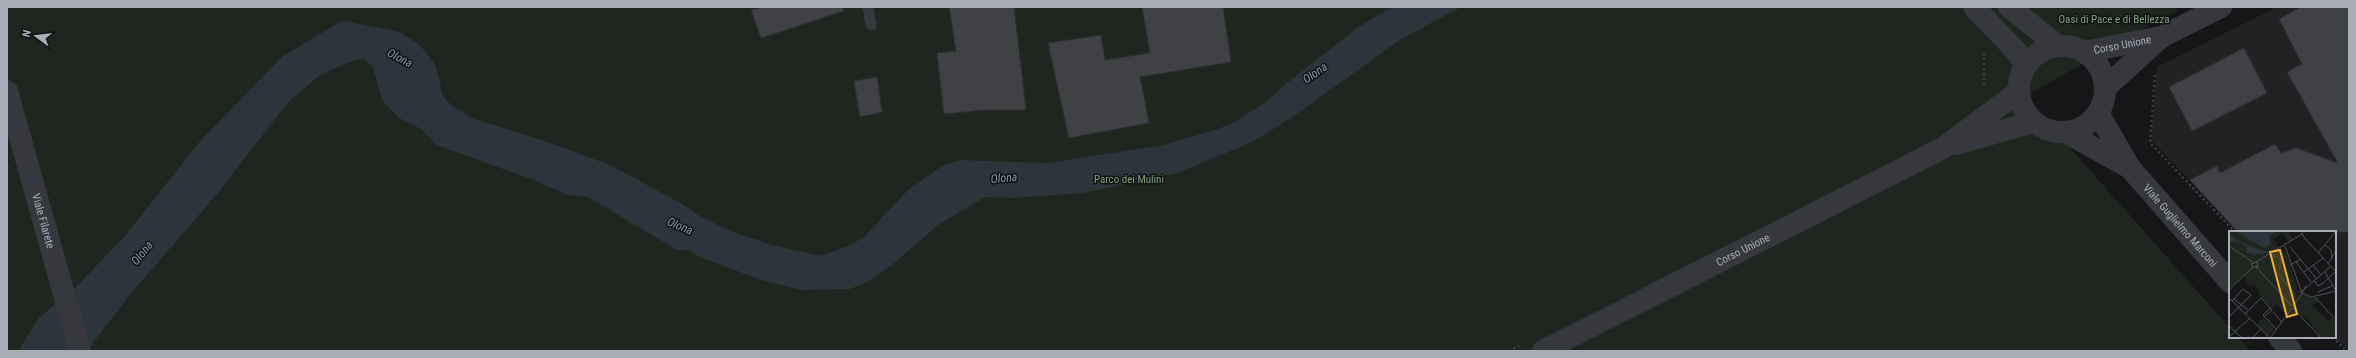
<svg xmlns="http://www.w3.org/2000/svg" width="2356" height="358" font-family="'Roboto Condensed',sans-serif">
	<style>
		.built { fill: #222225 }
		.green { fill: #1e261f }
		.water { fill: #2c353c }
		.building { fill: #404145; stroke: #303034 }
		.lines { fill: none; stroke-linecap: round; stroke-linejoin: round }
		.path { stroke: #3d3f44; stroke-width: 2.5; stroke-dasharray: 2 3; stroke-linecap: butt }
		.service { stroke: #37383d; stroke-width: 11 }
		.minor { stroke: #37383d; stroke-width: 22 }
		.tertiary { stroke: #37383d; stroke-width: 22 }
		.labels { text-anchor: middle; stroke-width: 3; stroke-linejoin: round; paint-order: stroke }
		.park-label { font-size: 11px; fill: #7fa381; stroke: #111113 }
		.street-label { font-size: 11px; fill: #a8adb8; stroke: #111113 }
		.water-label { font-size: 12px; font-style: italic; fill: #7f9bb3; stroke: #111113 }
		.inset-road { fill: none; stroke: #505258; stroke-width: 1 }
		.view { fill: #f2b134; fill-opacity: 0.15; stroke: #f2b134; stroke-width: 2 }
		.inset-edge { fill: none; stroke: #a8adb8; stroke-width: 2 }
	</style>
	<rect width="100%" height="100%" fill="#161618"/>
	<!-- built -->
	<path class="built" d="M2277 7H2349V351L2335 337V232H2238L2151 140 2157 67Z"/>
	<!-- green -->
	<path class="green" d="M7 7H2176L2177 12 2154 22 2025 97 2230 328V337H2238L2250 351H7Z"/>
	<!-- water -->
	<path class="water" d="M1392 7H1461L1401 39 1301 111 1261 137 1238 148 1177 173 1083 193 1013 198 985 197 938 225 891 266 865 283 850 289 802 290 764 281 702 258 688 250H677L588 197 568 195 531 179 437 145 421 129 399 118 382 100 373 67 364 59H357L333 69 319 76 289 101 217 194 128 297 87 351H18L39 318 77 286 124 237 201 140 283 56 340 22 345 21 399 32 420 45 436 66 443 96 450 104 471 118 542 140 610 165 682 204 701 217 733 232 776 246 821 256 852 244 865 236 908 190 942 166 960 160 1048 163 1164 145 1218 129 1235 122 1269 100 1282 87 1357 28Z"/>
	<!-- building -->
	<g class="building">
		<path d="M762 7H843L844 11 761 38 751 10Z"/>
		<path d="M949 7H1014L1026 110H984L944 114 937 53 956 51Z"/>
		<path d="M1142 7H1223L1231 62 1140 77 1149 123 1069 138 1048 43 1101 35 1105 60 1150 53Z"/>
		<path d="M2301 7H2349V232H2238L2190 180 2217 166 2220 173 2275 144 2281 153 2296 148 2338 163 2287 72 2302 64 2279 19Z"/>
		<path d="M2244 48 2267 93 2192 131 2169 87Z"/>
		<path d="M877 77 882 112 860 117 854 81Z"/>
	</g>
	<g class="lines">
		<!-- path -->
		<g class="path">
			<path d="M1984 53V88"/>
			<path d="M2155 75 2150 143 2235 232"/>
			<path d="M2333 337 2346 351"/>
			<path d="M1509 351 1519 346"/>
		</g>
		<!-- service -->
		<path class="service" d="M868 7 871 25"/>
		<!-- minor -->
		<g class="minor">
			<path id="s1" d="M2098 113 2130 168 2230 282"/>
			<path d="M2065 132 2130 168"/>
			<path d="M2279 337 2291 351"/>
		</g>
		<!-- tertiary -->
		<g class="tertiary">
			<path d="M1974 7 2017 52 2025 66"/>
			<path d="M2009 7 2058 46"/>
			<circle cx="2062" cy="89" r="43"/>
			<path id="s2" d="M2084 52 2161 37 2221 7"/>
			<path d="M2105 88 2161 37"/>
			<path id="s3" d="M7 91 80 351"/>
			<path d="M1956 144 2033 122"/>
			<path id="s4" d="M1543 351 1943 148 2018 92"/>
		</g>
	</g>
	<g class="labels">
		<!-- park labels -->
		<g class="park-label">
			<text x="2114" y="23">Oasi di Pace e di Bellezza</text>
			<text x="1129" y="183">Parco dei Mulini</text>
		</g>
		<!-- street labels -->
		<g class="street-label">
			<text dy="4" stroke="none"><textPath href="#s2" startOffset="39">Corso Unione</textPath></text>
			<text dy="4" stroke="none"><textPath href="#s3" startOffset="135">Viale Filarete</textPath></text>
			<text dy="4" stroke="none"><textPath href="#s1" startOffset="140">Viale Guglielmo Marconi</textPath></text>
			<text dy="4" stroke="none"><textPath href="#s4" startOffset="224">Corso Unione</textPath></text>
		</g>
		<!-- water labels -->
		<g class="water-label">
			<text transform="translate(400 58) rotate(27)" y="4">Olona</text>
			<text transform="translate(1315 73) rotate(-36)" y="4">Olona</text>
			<text transform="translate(1004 178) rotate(-5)" y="4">Olona</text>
			<text transform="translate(680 226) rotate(23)" y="4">Olona</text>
			<text transform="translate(142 253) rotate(-51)" y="4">Olona</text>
		</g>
	</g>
	<!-- overview -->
	<g transform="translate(2229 231)">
		<rect width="107" height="107" fill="#161618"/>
		<path d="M0 0H59L64 9 60 12 53 2 45 8 51 19 57 21 70 63 86 67 89 70 83 75 100 90 107 82V107H92L79 89 63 75 57 84 48 73 43 78 32 66 26 54 20 56 15 45 0 58ZM35 88 46 98 39 105 29 94 31 89Z" fill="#1e261f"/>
		<path d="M6 0H48L40 5 42 13 35 17ZM0 2 12 12 42 22 53 28 50 43 66 62 67 65 66 70V64L49 44 51 28 37 22 26 24 17 21 18 16 7 10 1 11Z" fill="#2c353c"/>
		<path class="inset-road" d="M73 0 74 5 107 41M96 14 102 19 103 27M0 15 24 31M56 15 73 62M61 16 87 47M89 22 107 0M27 31 73 3M67 31 82 51M99 33 107 20M61 34 72 28M84 34 92 44M29 35 24 36 22 33 28 31 29 37M27 36 63 75M75 41 94 27M85 49 89 55 94 52M94 52 106 41M77 55 73 62 82 66 107 60 96 41M0 59 24 36M72 61 101 36M89 61 103 55M86 66 104 86M0 67 41 107M5 68 19 79M64 75 73 63 70 60M41 77 34 84 48 99M64 77 92 107M44 81 53 91M16 83 32 67 43 79 35 86M0 86 22 64 14 58 3 70M0 95 13 107M0 106 21 87M23 107 32 98M41 107 63 77"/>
		<path class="view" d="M51 19 68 83 58 86 41 21Z"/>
		<rect width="107" height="107" class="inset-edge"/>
	</g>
	<!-- border -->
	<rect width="2356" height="358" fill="none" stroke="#a8adb8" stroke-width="16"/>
	<!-- north arrow -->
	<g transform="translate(36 36) rotate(285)" stroke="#111113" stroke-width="3" paint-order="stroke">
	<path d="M0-3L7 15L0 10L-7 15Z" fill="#a8adb8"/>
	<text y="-6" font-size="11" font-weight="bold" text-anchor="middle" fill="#a8adb8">N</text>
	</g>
</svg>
